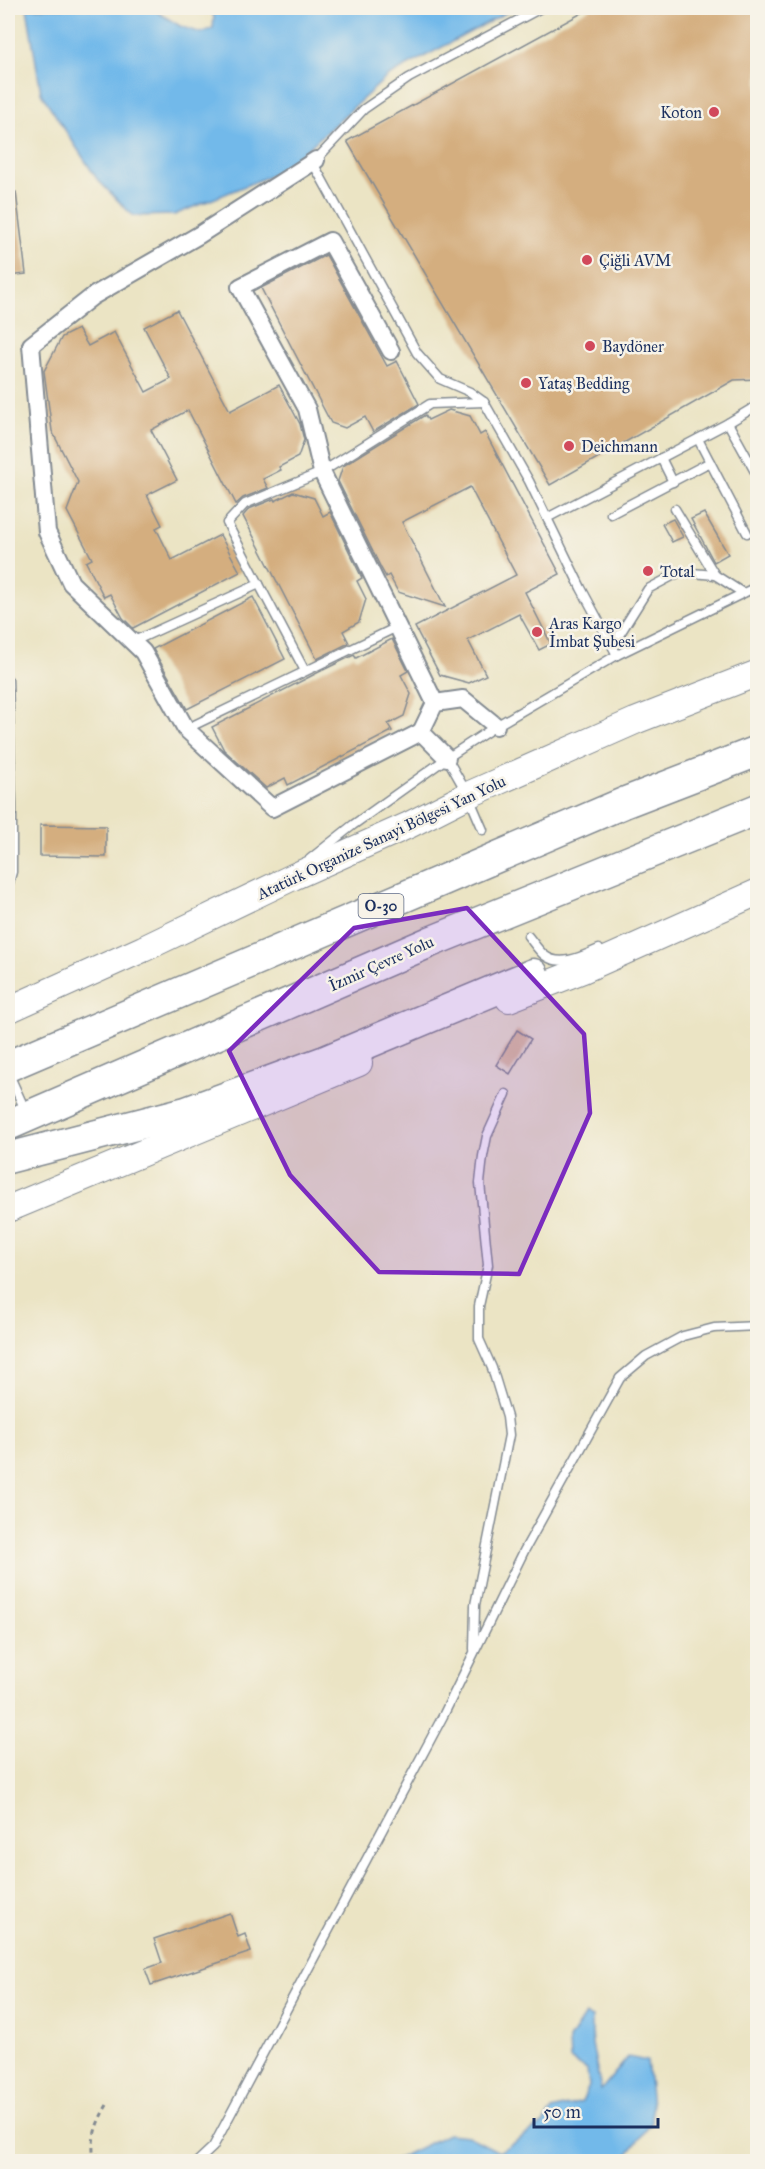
<svg xmlns="http://www.w3.org/2000/svg" width="765" height="2169" font-family="'IM FELL Great Primer',serif">
	<style>
		.water { fill: #72b9ea; stroke: #4674a4; stroke-width: 1.5 }
		.building { fill: #d4ae7f }
		.lines { fill: none; stroke-linecap: round; stroke-linejoin: round }
		.lane-casing { stroke: #838a91; stroke-width: 11 }
		.street-casing { stroke: #838a91; stroke-width: 20 }
		.primary-casing { stroke: #838a91; stroke-width: 28 }
		.highway-casing { stroke: #838a91; stroke-width: 33 }
		.path { stroke: #838a91; stroke-width: 3; stroke-dasharray: 4.5 4.5; stroke-linecap: butt }
		.lane { stroke: #fff; stroke-width: 8 }
		.street { stroke: #fff; stroke-width: 16 }
		.primary { stroke: #fff; stroke-width: 26 }
		.highway { stroke: #fff; stroke-width: 30 }
		.marked { fill: #7b2cbf; fill-opacity: 0.2; stroke: #7b2cbf; stroke-width: 4.5; stroke-linejoin: round }
		.poi-dot { fill: #d1495b; stroke: #f7f3e8; stroke-width: 2 }
		.labels { text-anchor: middle; stroke-width: 5; stroke-linejoin: round; paint-order: stroke }
		.shield { fill: #f7f3e8; stroke: #5d6a87; stroke-width: 1.5 }
		.shield-label { font-size: 15px; font-weight: bold; fill: #1b2f5e }
		.poi-label { font-size: 16px; fill: #1b2f5e; stroke: #f7f3e8; text-anchor: start }
		.street-label { font-size: 16px; fill: #1b2f5e; stroke: #f7f3e8 }
	</style>
	<rect width="100%" height="100%" fill="#f7f3e8"/>
	<filter id="ink" filterUnits="userSpaceOnUse"><feTurbulence type="fractalNoise" baseFrequency=".0167" numOctaves="2"/><feDisplacementMap in="SourceGraphic" scale="12" xChannelSelector="R" yChannelSelector="G"/><feConvolveMatrix kernelMatrix="1 2 1 2 8 2 1 2 1" color-interpolation-filters="sRGB"/></filter>
	<filter id="wash" filterUnits="userSpaceOnUse"><feTurbulence type="fractalNoise" baseFrequency=".008" numOctaves="4" result="noise"/><feDisplacementMap in="SourceGraphic" scale="24" xChannelSelector="R" yChannelSelector="G"/><feGaussianBlur stdDeviation="1.35" result="paint"/><feColorMatrix in="noise" values="0 0 0 0 0 0 0 0 0 0 0 0 0 0 0 0 0 1.4 0 .05"/><feComposite in="paint" operator="in"/></filter>
	<g filter="url(#wash)">
		<rect width="100%" height="100%" fill="#ebe4c4"/>
		<!-- water -->
		<g class="water">
			<path d="M27 8H151L180 26 201 33 213 28 214 17 210 8H515L388 76 284 170 174 215 133 216 97 179 41 93Z"/>
			<path d="M585 2015 592 2018V2044L601 2090 628 2057 647 2061 652 2105V2122L624 2159 627 2161H393L448 2134 468 2136 499 2152 543 2124 552 2110 582 2102 589 2086 587 2070 570 2059 569 2040Z"/>
		</g>
		<g id="blocks">
			<!-- building -->
			<g class="building">
				<path d="M591 8H758V379L734 380 550 485 347 141Z"/>
				<path d="M16 192 26 274 8 276V193Z"/>
				<path d="M326 255 387 366 397 361 419 404 373 432 365 417 345 428 331 423 261 288Z"/>
				<path d="M177 310 230 411 279 385 300 424 304 440 298 457 279 467 281 470 263 479 268 488 243 498 236 504 188 410 151 430 177 480 147 495 162 525 156 528 172 560 220 535 240 572 133 628 123 618 110 594 104 597 86 562 92 559 67 511 78 482 52 431 44 371 62 337 78 329 88 346 114 332 146 392 171 379 144 327Z"/>
				<path d="M449 410 470 416 480 435 485 432 560 574 525 592 551 644 539 650 519 614 468 640 486 675 469 683 440 675 415 627 516 575 470 487 402 522 445 607 398 592 389 575 386 577 381 568 338 481 343 466 425 415 428 420Z"/>
				<path d="M293 492 314 498 323 516 330 512 362 578 357 581 366 599 359 622 343 631 349 643 317 659 243 516 249 509 274 499 275 501Z"/>
				<path d="M704 513 728 554 714 562 691 519Z"/>
				<path d="M673 519 683 537 672 542 662 524Z"/>
				<path d="M253 597 285 659 187 709 153 649Z"/>
				<path d="M392 639 408 671 401 675 411 694 404 716 388 724 392 731 288 785 285 778 266 788 224 750 212 727 319 672 354 655 356 658Z"/>
				<path d="M40 825 106 826V857L40 856Z"/>
				<path d="M517 1030 531 1039 510 1074 496 1065Z"/>
				<path d="M230 1913 238 1937 245 1934 251 1952 151 1985 145 1969 162 1963 154 1939Z"/>
			</g>
		</g>
	</g>
	<g filter="url(#ink)">
		<use href="#blocks" fill-opacity="0" stroke="#838a91" stroke-width="1.5"/>
		<g class="lines">
			<defs>
				<g id="lane">
					<path d="M541 8 409 78 364 109 313 163 417 353 440 379 470 392 484 402 529 481 581 588 617 655"/>
					<path d="M728 423 758 477"/>
					<path d="M698 439 747 533"/>
					<path d="M661 458 673 482"/>
					<path d="M675 509 715 575"/>
					<path d="M611 514 710 462"/>
					<path d="M547 518 728 423 758 405"/>
					<path d="M259 584 305 671"/>
					<path d="M132 642 259 584 227 523 245 504 322 472 430 404 484 402"/>
					<path d="M613 645 648 589 680 572 715 575 743 593"/>
					<path d="M8 680 12 805V872L8 886"/>
					<path d="M186 729 397 627"/>
					<path d="M483 830 468 795 447 758 496 726 617 655 758 586"/>
					<path d="M310 859 353 825 447 758"/>
					<path d="M528 936C533 942 538 950 544 955 560 968 583 956 599 949"/>
					<path d="M8 1072 26 1112"/>
					<path d="M474 1649 475 1605 509 1435 507 1417 492 1368 479 1339V1306L488 1265 480 1183 483 1156 487 1136 506 1094"/>
					<path d="M197 2162 213 2147 443 1716 524 1551 620 1378 646 1356 683 1336 714 1328 758 1326"/>
				</g>
				<g id="street">
					<path d="M316 160 199 235 93 296 31 345 47 532 71 583 143 652 186 729 272 808 421 732"/>
					<path d="M391 351 330 241 240 287 307 409 322 472 435 703"/>
					<path d="M447 758 421 732 435 703 463 699 496 726"/>
				</g>
				<g id="primary">
					<path d="M509 999 583 970 758 892"/>
					<path d="M8 1010 143 949 293 877 409 825 468 795 635 721 758 673"/>
					<path d="M8 1209 359 1063"/>
				</g>
				<g id="highway">
					<path d="M8 1066 626 802 758 751"/>
					<path d="M8 1125 430 942 758 809"/>
					<path d="M8 1158 186 1112 325 1061 533 974"/>
				</g>
			</defs>
			<!-- lane casing -->
			<use href="#lane" class="lane-casing"/>
			<!-- street casing -->
			<use href="#street" class="street-casing"/>
			<!-- primary casing -->
			<use href="#primary" class="primary-casing"/>
			<!-- highway casing -->
			<use href="#highway" class="highway-casing"/>
			<!-- path -->
			<path class="path" d="M107 2105C98 2120 92 2134 93 2152L107 2162"/>
			<!-- lane -->
			<use href="#lane" class="lane"/>
			<!-- street -->
			<use href="#street" class="street"/>
			<!-- primary -->
			<use href="#primary" class="primary"/>
			<!-- highway -->
			<use href="#highway" class="highway"/>
		</g>
	</g>
	<!-- marked area -->
	<path class="marked" d="M467 908 584 1034 590 1113 519 1274 379 1272 290 1175 229 1051 354 928Z"/>
	<!-- markers -->
	<g class="poi-dot">
		<circle cx="714" cy="112" r="6"/>
		<circle cx="587" cy="260" r="6"/>
		<circle cx="590" cy="346" r="6"/>
		<circle cx="526" cy="383" r="6"/>
		<circle cx="569" cy="446" r="6"/>
		<circle cx="648" cy="571" r="6"/>
		<circle cx="537" cy="632" r="6"/>
	</g>
	<g class="labels">
		<!-- shield labels -->
		<rect class="shield" x="358.5" y="894" width="45" height="24" rx="4.5"/>
		<g class="shield-label">
			<text x="381" y="911">O-30</text>
		</g>
		<!-- poi labels -->
		<g class="poi-label">
			<text x="702" y="118" text-anchor="end">Koton</text>
			<text x="599" y="266">Çiğli AVM</text>
			<text x="602" y="352">Baydöner</text>
			<text x="538" y="389">Yataş Bedding</text>
			<text x="581" y="452">Deichmann</text>
			<text x="660" y="577">Total</text>
			<text x="549" y="629">Aras Kargo<tspan x="549" dy="18">İmbat Şubesi</tspan></text>
		</g>
		<!-- street labels -->
		<g class="street-label">
			<text transform="translate(381 837) rotate(-25)" y="6">Atatürk Organize Sanayi Bölgesi Yan Yolu</text>
			<text transform="translate(381 963) rotate(-24)" y="6">İzmir Çevre Yolu</text>
		</g>
	</g>
	<!-- margin -->
	<rect width="765" height="2169" fill="none" stroke="#f7f3e8" stroke-width="30"/>
	<!-- scale -->
	<path d="M534 2118v9h124v-9" fill="none" stroke="#1b2f5e" stroke-width="3"/>
	<text x="543" y="2118" font-size="18" fill="#1b2f5e" stroke="#f7f3e8" stroke-width="4.5" paint-order="stroke">50 m</text>
</svg>
